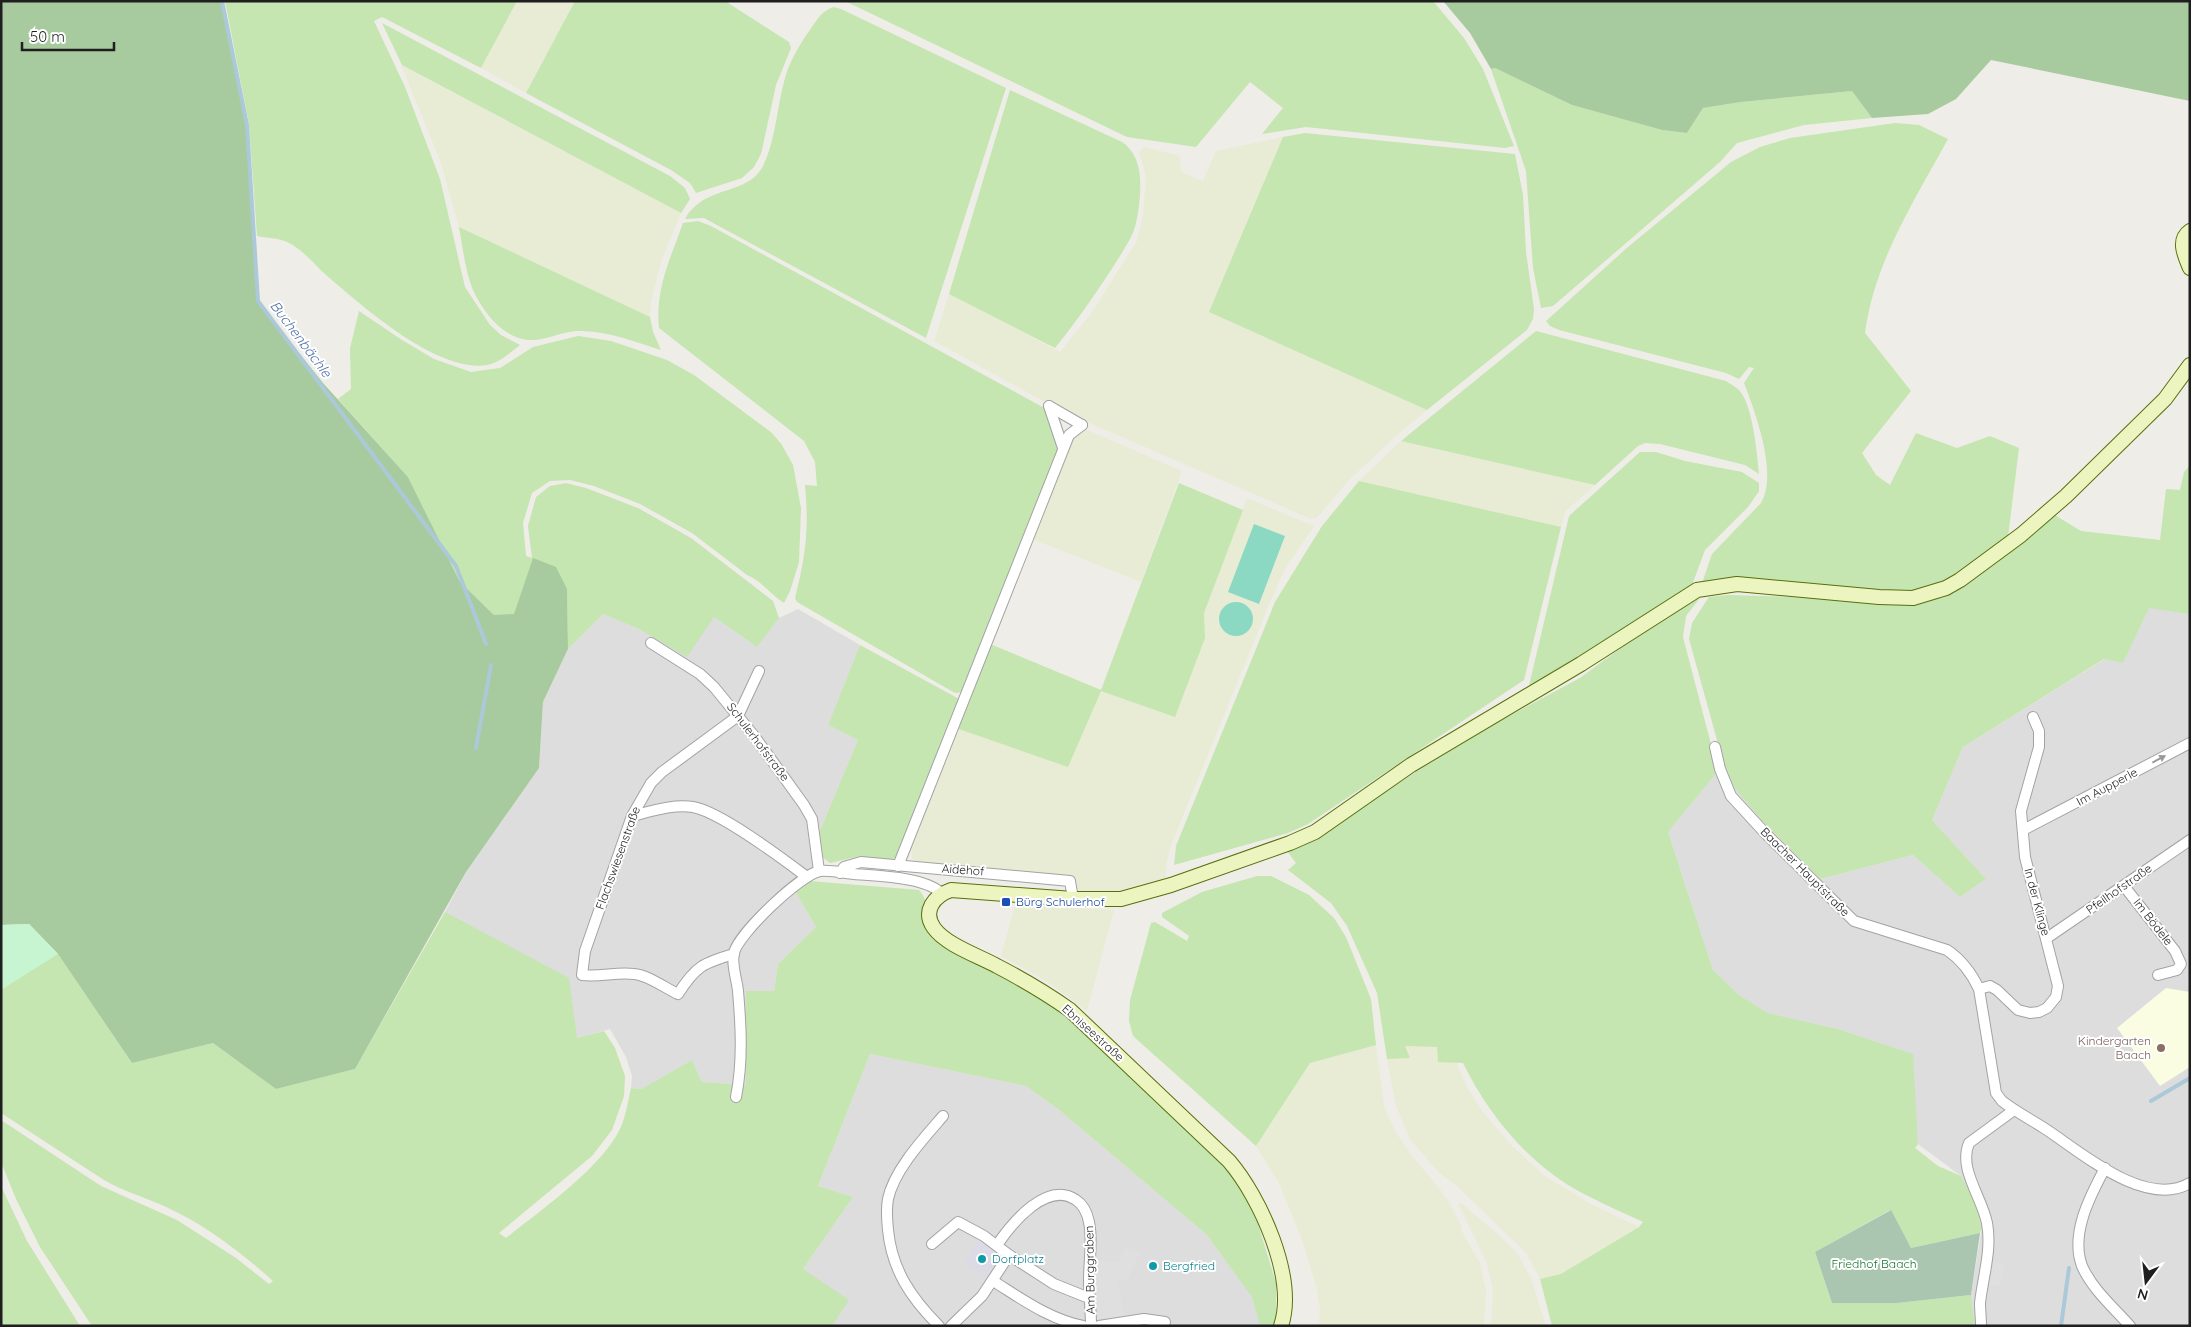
<svg xmlns="http://www.w3.org/2000/svg" width="2191" height="1327" font-family="Quicksand,sans-serif">
	<style>
		.residential { fill: #ddd }
		.education { fill: #fafde2 }
		.farmland { fill: #e8ecd4 }
		.grass { fill: #c5e5b1 }
		.forest { fill: #a7cb9f }
		.cemetery { fill: #aac6b1 }
		.park { fill: #c8f5d1 }
		.pitch { fill: #8bd8c3 }
		.parking { fill: #dfdfdf }
		.plaza { fill: #dcdbe5 }
		.lines { fill: none; stroke-linecap: round; stroke-linejoin: round }
		.stream { stroke: #abc9d9; stroke-width: 4 }
		.street-casing { stroke: #a3a3a3; stroke-width: 12 }
		.secondary-casing { stroke: #596f0e; stroke-width: 16 }
		.street { stroke: #fff; stroke-width: 10 }
		.secondary { stroke: #ecf5bf; stroke-width: 14 }
		.oneway { fill: #9a9a9a }
		.transit-dot { fill: #1a4fb4; stroke: #fff; stroke-width: 2 }
		.education-dot { fill: #8d6e63; stroke: #fff; stroke-width: 2 }
		.culture-dot { fill: #0f9aa8; stroke: #fff; stroke-width: 2 }
		.labels { text-anchor: middle; stroke-width: 4; stroke-linejoin: round; paint-order: stroke }
		.street-label { font-size: 12px; fill: #1f1f1f; stroke: #fff }
		.transit-label { font-size: 12px; fill: #164399; stroke: #fff; text-anchor: start }
		.education-label { font-size: 12px; fill: #785e54; stroke: #fff; text-anchor: end }
		.culture-label { font-size: 12px; fill: #0d838f; stroke: #fff; text-anchor: start }
		.park-label { font-size: 12px; fill: #157628; stroke: #fff }
		.water-label { font-size: 14px; font-style: italic; fill: #5374a8; stroke: #fff }
	</style>
	<rect width="100%" height="100%" fill="#efede7"/>
	<!-- residential -->
	<g class="residential">
		<path d="M2149 607 2190 614V1326H1975L1971 1295 1982 1227 1961 1176 1918 1144 1912 1054 1838 1029 1768 1013 1739 995 1713 970 1668 832 1724 763 1734 786 1764 823 1820 879 1913 855 1960 897 1986 879 1932 820 1963 747 2105 659 2123 663Z"/>
		<path d="M798 609 860 645 828 725 858 740 819 833 817 852 810 881 795 891 816 927 778 964 774 991H746V1085L702 1082 692 1060 641 1089 631 1088 632 1076 626 1057 610 1029 577 1038 445 912 466 872 539 768 543 702 568 649 603 614 641 630 714 617 757 647 779 618Z"/>
		<path d="M870 1054 1026 1086 1058 1109 1207 1235 1252 1296 1260 1326H831L803 1269 853 1197 818 1186Z"/>
	</g>
	<!-- education -->
	<path class="education" d="M2166 988 2190 992V1067L2160 1086 2117 1028Z"/>
	<!-- farmland -->
	<g class="farmland">
		<path d="M517 1H575L526 93 481 68Z"/>
		<path d="M401 65 681 213 661 262 651 302 650 317 459 227 440 160Z"/>
		<path d="M1283 137 1209 312 1427 410 1395 437 1348 481 1317 518 1311 519 1092 424 1032 395 934 341 949 294 1060 352 1092 312 1137 241 1143 214 1146 176 1139 152 1145 147 1180 156 1181 172 1203 181 1216 151Z"/>
		<path d="M1085 429 1182 471 1141 582 1032 539 1072 436Z"/>
		<path d="M1401 441 1595 485 1565 512 1561 527 1359 481Z"/>
		<path d="M1247 498 1314 526 1285 569 1270 602 1170 848 1166 866V883L1122 895H1074L1072 877 923 865 916 862 912 858 910 845 956 728 1101 691 1205 638 1204 613Z"/>
		<path d="M1015 905 1114 910 1087 1011 1045 980 1001 956Z"/>
		<path d="M1376 1045 1384 1106 1395 1131 1412 1156 1440 1189 1445 1198H1447L1462 1227 1460 1228 1480 1263 1486 1291 1484 1326H1319L1320 1309 1316 1286 1302 1240 1279 1183 1256 1146 1310 1063Z"/>
		<path d="M1405 1046 1437 1047 1438 1061 1456 1062 1468 1089 1482 1111 1513 1147 1545 1176 1591 1204 1639 1227 1561 1274 1540 1279 1526 1253 1457 1186 1438 1172 1410 1139 1396 1106 1387 1059 1410 1058Z"/>
		<path d="M1461 1203 1499 1235 1517 1253 1531 1278 1546 1326H1491L1493 1291 1487 1263 1458 1204Z"/>
	</g>
	<!-- grass -->
	<g class="grass">
		<path d="M225 1H517L481 68 382 17 374 21 405 87 440 179 465 287 490 325 501 335 520 345C510 353 499 363 487 365 437 373 362 306 325 274 314 264 301 248 287 242 279 238 266 238 257 236L249 124Z"/>
		<path d="M575 1H725L789 42 791 48 776 85 761 154 754 167 742 178 696 193 690 183 671 170 526 93Z"/>
		<path d="M845 1H1433L1464 38 1483 69 1514 146 1505 148 1306 127 1262 134 1283 108 1250 82 1196 147 1127 137Z"/>
		<path d="M834 7 841 9 1006 88 926 338 704 218 685 219C706 183 749 197 764 164 776 138 777 106 785 78 790 60 801 42 812 27 818 18 823 10 834 7Z"/>
		<path d="M382 23 670 176 685 188 690 199 681 213 402 65Z"/>
		<path d="M1495 68 1572 105 1662 130 1687 133 1703 108 1741 102 1852 91 1872 118 1804 125 1737 143 1720 162 1553 306 1541 308 1533 268 1526 171 1491 69Z"/>
		<path d="M1010 90 1122 142C1134 150 1139 163 1140 178 1141 194 1139 211 1135 227 1131 240 1122 252 1115 264 1096 293 1077 321 1055 348L949 294Z"/>
		<path d="M1895 123 1919 125 1948 139C1914 201 1874 263 1865 333L1911 391 1862 453 1876 475 1890 485 1916 433 1957 448 1990 436 2019 448 2008 537 1961 573 1937 584 1911 593 1701 586 1712 554 1761 503C1778 474 1756 414 1744 383L1754 368 1749 367 1739 379 1726 373 1559 330 1550 326 1546 321 1628 247 1731 162 1760 147 1790 138Z"/>
		<path d="M1305 133 1515 154 1523 195 1526 252 1534 309 1533 319 1527 330 1427 410 1209 312 1283 137Z"/>
		<path d="M698 221 711 226 1048 410 1059 452 965 692 955 693 797 602 795 598C806 555 809 529 805 485L817 486 815 462 804 441 659 328C655 289 670 260 683 223Z"/>
		<path d="M459 227 650 317 653 332 661 350C633 341 605 330 576 331 562 332 548 339 535 340 506 342 484 314 473 290 465 271 463 248 459 227Z"/>
		<path d="M359 311 402 340 434 359 471 372 500 368 533 347 578 336 611 341 667 360 694 375 772 433 782 445 793 465 801 508 799 562 790 591 784 603C770 594 762 581 747 575L692 533 640 504 594 486 570 480 550 481 532 493 523 523 526 556 532 558 528 526 536 497 550 486 566 483 586 488 638 508 691 538 773 601 779 618 757 647 714 617 687 657 641 630 603 614 568 649 567 589 533 559 514 615H494L460 582 408 477 338 399 351 389 350 348Z"/>
		<path d="M1536 331 1726 381C1730 384 1736 387 1739 390 1753 405 1757 454 1759 474L1745 465 1660 444 1645 443 1638 446 1595 485 1401 441Z"/>
		<path d="M1640 452H1656L1685 461 1742 472 1759 483V491L1748 507 1705 550 1692 585 1528 690 1569 516Z"/>
		<path d="M2190 465V614L2149 608 2123 663 2104 659 1963 747 1932 820 1986 879 1960 897 1913 855 1820 879 1764 823 1733 786 1724 765 1689 639 1692 623 1709 597 1728 595 1839 598 1914 603 1945 597 1994 565 2053 514 2081 531 2160 540 2166 489 2180 490 2184 472Z"/>
		<path d="M1359 481 1561 527 1524 680 1308 824 1288 833 1174 865 1176 846 1275 602 1322 526Z"/>
		<path d="M1179 483 1243 510 1204 613 1205 638 1175 717 1101 691 1068 767 956 728 990 644 1101 690Z"/>
		<path d="M1700 598 1686 616 1683 637 1718 771 1668 832 1713 970 1739 995 1768 1013 1838 1029 1913 1054 1918 1144 1915 1148 1938 1166 1961 1176 1975 1203 1982 1228 1980 1233 1911 1248 1890 1210 1815 1252 1832 1303H1897L1971 1295 1975 1326H1552L1540 1279 1561 1274 1639 1227 1643 1222C1624 1213 1603 1204 1584 1194 1530 1166 1489 1116 1463 1063L1438 1062 1437 1047 1405 1046 1410 1058 1387 1059 1377 993 1347 926 1331 903 1288 870 1296 863 1287 851 1326 832 1459 743 1580 678 1648 628Z"/>
		<path d="M860 645 961 700 898 856 889 861 860 856 830 863 822 857 819 833 858 740 828 725Z"/>
		<path d="M1257 876H1271L1309 895 1334 918 1346 937 1371 999 1376 1045 1310 1063 1256 1146 1133 1036 1129 1021 1130 1000 1151 923 1155 922 1187 941 1189 936 1162 917V913L1202 892Z"/>
		<path d="M810 881 919 890C928 899 926 912 926 924L1067 1013 1235 1176 1254 1211 1276 1283V1317L1273 1326H1260L1252 1297 1207 1235 1058 1109 1026 1086 870 1054 818 1186 853 1197 803 1269 849 1300 832 1326H92L40 1247 16 1199 1 1162V1120L101 1186 177 1220 236 1258 269 1284 273 1281C241 1252 204 1224 164 1206 144 1197 123 1191 104 1180L1 1113V925L58 954 132 1063 213 1043 276 1089 355 1069 445 912 569 978 577 1038 604 1031 615 1048 625 1076 624 1096 612 1130 592 1156 499 1233 506 1238C541 1210 601 1168 620 1129 626 1116 628 1101 631 1088L641 1089 692 1060 702 1082 746 1085V991H774L778 964 816 927 795 891Z"/>
		<path d="M1 1186 27 1241 80 1326H1Z"/>
	</g>
	<!-- forest -->
	<g class="forest">
		<path d="M1 1H222L247 125 258 301 323 383 408 477 460 582 494 615 514 614 533 558 556 567 567 589 568 649 543 702 539 768 466 872 355 1069 276 1089 213 1043 132 1063 58 954 29 924 1 925Z"/>
		<path d="M1443 1H2190V101L1991 60 1956 99 1928 114 1872 118 1852 91 1741 102 1703 108 1687 133 1662 130 1572 105 1495 68 1491 69 1470 33Z"/>
	</g>
	<!-- cemetery -->
	<path class="cemetery" d="M1891 1210 1911 1248 1980 1233 1971 1295 1897 1303H1832L1815 1252Z"/>
	<!-- park -->
	<path class="park" d="M29 924 58 954 1 990V925Z"/>
	<!-- pitch -->
	<g class="pitch">
		<path d="M1254 524 1285 536 1259 604 1228 592Z"/>
		<circle cx="1236" cy="619" r="17"/>
	</g>
	<!-- parking -->
	<g class="parking">
		<path d="M1126 1246 1140 1252 1128 1279 1118 1280 1124 1317 1097 1319 1093 1286 1095 1260 1118 1263Z"/>
		<path d="M1994 1262 2005 1264 2000 1286 1989 1284Z"/>
	</g>
	<!-- plaza -->
	<path class="plaza" d="M980 1239 993 1248 997 1257 994 1267 986 1277 965 1262Z"/>
	<g class="lines">
		<!-- stream -->
		<g class="stream">
			<path d="M222 1 247 125 258 301 456 566 486 644"/>
			<path d="M476 748 491 665"/>
			<path d="M2151 1101 2190 1078"/>
			<path d="M2061 1326 2069 1268"/>
		</g>
		<defs>
			<g id="street">
				<path d="M1049 406 1063 448"/>
				<path d="M1049 406 1082 425"/>
				<path d="M651 643 700 674 714 687 755 737 804 805 812 819 819 871"/>
				<path d="M1715 747 1720 769 1731 796 1765 833 1854 921 1947 950C1962 960 1971 972 1979 989L1996 1093 2002 1101C2016 1112 2032 1120 2047 1130 2082 1153 2146 1209 2190 1183"/>
				<path d="M632 816C652 811 673 804 693 807 721 812 783 859 807 877"/>
				<path d="M2023 830 2190 743"/>
				<path d="M898 866 1069 435 1082 425"/>
				<path d="M840 873 844 867 861 862 1070 881 1073 899"/>
				<path d="M2124 886 2175 951 2181 964 2177 970 2158 975"/>
				<path d="M2047 938 2190 840"/>
				<path d="M734 954C703 963 696 966 678 994 665 988 648 975 634 974 616 972 600 977 582 975L585 951 632 816 651 783 662 772 738 716 759 671"/>
				<path d="M1979 989 1990 986 1997 990 2018 1010 2030 1013 2039 1012 2047 1008 2056 997 2058 986 2025 857 2021 811 2039 747V731L2033 717"/>
				<path d="M736 1097C743 1062 741 1026 738 991 737 980 731 964 734 953 738 934 801 874 820 871 831 870 844 873 854 874 878 876 925 877 941 893"/>
				<path d="M2105 1168C2090 1196 2070 1234 2082 1266 2092 1289 2114 1308 2130 1326"/>
				<path d="M932 1244 958 1222 984 1236 1009 1255 1054 1284 1089 1298"/>
				<path d="M997 1245C1012 1223 1047 1180 1076 1200 1084 1205 1087 1212 1089 1222 1093 1241 1089 1260 1089 1279 1089 1295 1091 1310 1091 1326"/>
				<path d="M993 1281C1022 1299 1049 1319 1083 1326"/>
				<path d="M939 1326C911 1298 892 1270 888 1230 887 1220 886 1209 888 1199 894 1170 924 1138 943 1116"/>
				<path d="M951 1326 982 1296 1009 1255"/>
				<path d="M1099 1326 1144 1319 1165 1322"/>
				<path d="M1981 1326C1981 1318 1980 1310 1980 1303 1983 1276 1992 1250 1987 1223 1982 1197 1958 1169 1969 1143L2014 1110"/>
			</g>
			<g id="secondary">
				<path d="M2190 231C2177 240 2185 256 2190 268"/>
				<path d="M1281 1326C1297 1278 1260 1197 1229 1161L1070 1010C1046 993 1022 979 997 966 979 956 946 945 934 928 922 911 934 896 951 890L1073 899H1121L1171 885 1290 843 1315 832 1411 765 1581 664 1697 590 1737 584 1879 597 1913 598 1946 588 1960 580 2021 535 2066 496 2165 399 2190 365"/>
			</g>
		</defs>
		<!-- street casing -->
		<use href="#street" class="street-casing"/>
		<!-- secondary casing -->
		<use href="#secondary" class="secondary-casing"/>
		<!-- street -->
		<use href="#street" class="street"/>
		<!-- secondary -->
		<use href="#secondary" class="secondary"/>
	</g>
	<!-- one-way arrows -->
	<defs><path id="oneway-solid" d="M-6-.8H1V-3.2L6.5 0L1 3.2V.8H-6Z" transform="scale(1.25)"/></defs>
	<use class="oneway" href="#oneway-solid" transform="translate(2159 759) rotate(-28)"/>
	<!-- markers -->
	<rect class="transit-dot" x="1001" y="897" width="10" height="10" rx="2.5"/>
	<circle class="education-dot" cx="2161" cy="1048" r="5"/>
	<g class="culture-dot">
		<circle cx="982" cy="1259" r="5"/>
		<circle cx="1153" cy="1266" r="5"/>
	</g>
	<g class="labels">
		<!-- street labels -->
		<g class="street-label">
			<text transform="translate(758 742) rotate(53)" y="4">Schulerhofstraße</text>
			<text transform="translate(2107 787) rotate(-28)" y="4">Im Aupperle</text>
			<text transform="translate(618 858) rotate(-70)" y="4">Flachswiesenstraße</text>
			<text transform="translate(963 870) rotate(4)" y="4">Aidehof</text>
			<text transform="translate(1805 872) rotate(45)" y="4">Baacher Hauptstraße</text>
			<text transform="translate(2119 889) rotate(-35)" y="4">Pfeilhofstraße</text>
			<text transform="translate(2037 902) rotate(75)" y="4">In der Klinge</text>
			<text transform="translate(2153 922) rotate(52)" y="4">Im Bödele</text>
			<text transform="translate(1093 1033) rotate(42)" y="4">Ebniseestraße</text>
			<text transform="translate(1090 1270) rotate(-91)" y="4">Am Burggraben</text>
		</g>
		<!-- transit labels -->
		<g class="transit-label">
			<text x="1016" y="906">Bürg Schulerhof</text>
		</g>
		<!-- education labels -->
		<g class="education-label">
			<text x="2151" y="1045">Kindergarten<tspan x="2151" dy="14">Baach</tspan></text>
		</g>
		<!-- culture labels -->
		<g class="culture-label">
			<text x="992" y="1263">Dorfplatz</text>
			<text x="1163" y="1270">Bergfried</text>
		</g>
		<!-- park labels -->
		<g class="park-label">
			<text x="1874" y="1268">Friedhof Baach</text>
		</g>
		<!-- water labels -->
		<g class="water-label">
			<text transform="translate(301 339) rotate(53)" y="5">Buchenbächle</text>
		</g>
	</g>
	<!-- border -->
	<rect width="2191" height="1327" fill="none" stroke="#1f1f1f" stroke-width="5"/>
	<!-- north arrow -->
	<g transform="translate(2146 1282) rotate(195)" stroke="#ffffff" stroke-width="4" paint-order="stroke">
	<path d="M0-4L9 19L0 12L-9 19Z" fill="#1f1f1f"/>
	<text y="-8" font-size="14" font-weight="bold" text-anchor="middle" fill="#1f1f1f">N</text>
	</g>
	<!-- scale -->
	<path d="M22 42v8h92v-8" fill="none" stroke="#1f1f1f" stroke-width="2.5"/>
	<text x="30" y="42" font-size="15" fill="#1f1f1f" stroke="#ffffff" stroke-width="4" paint-order="stroke">50 m</text>
</svg>
